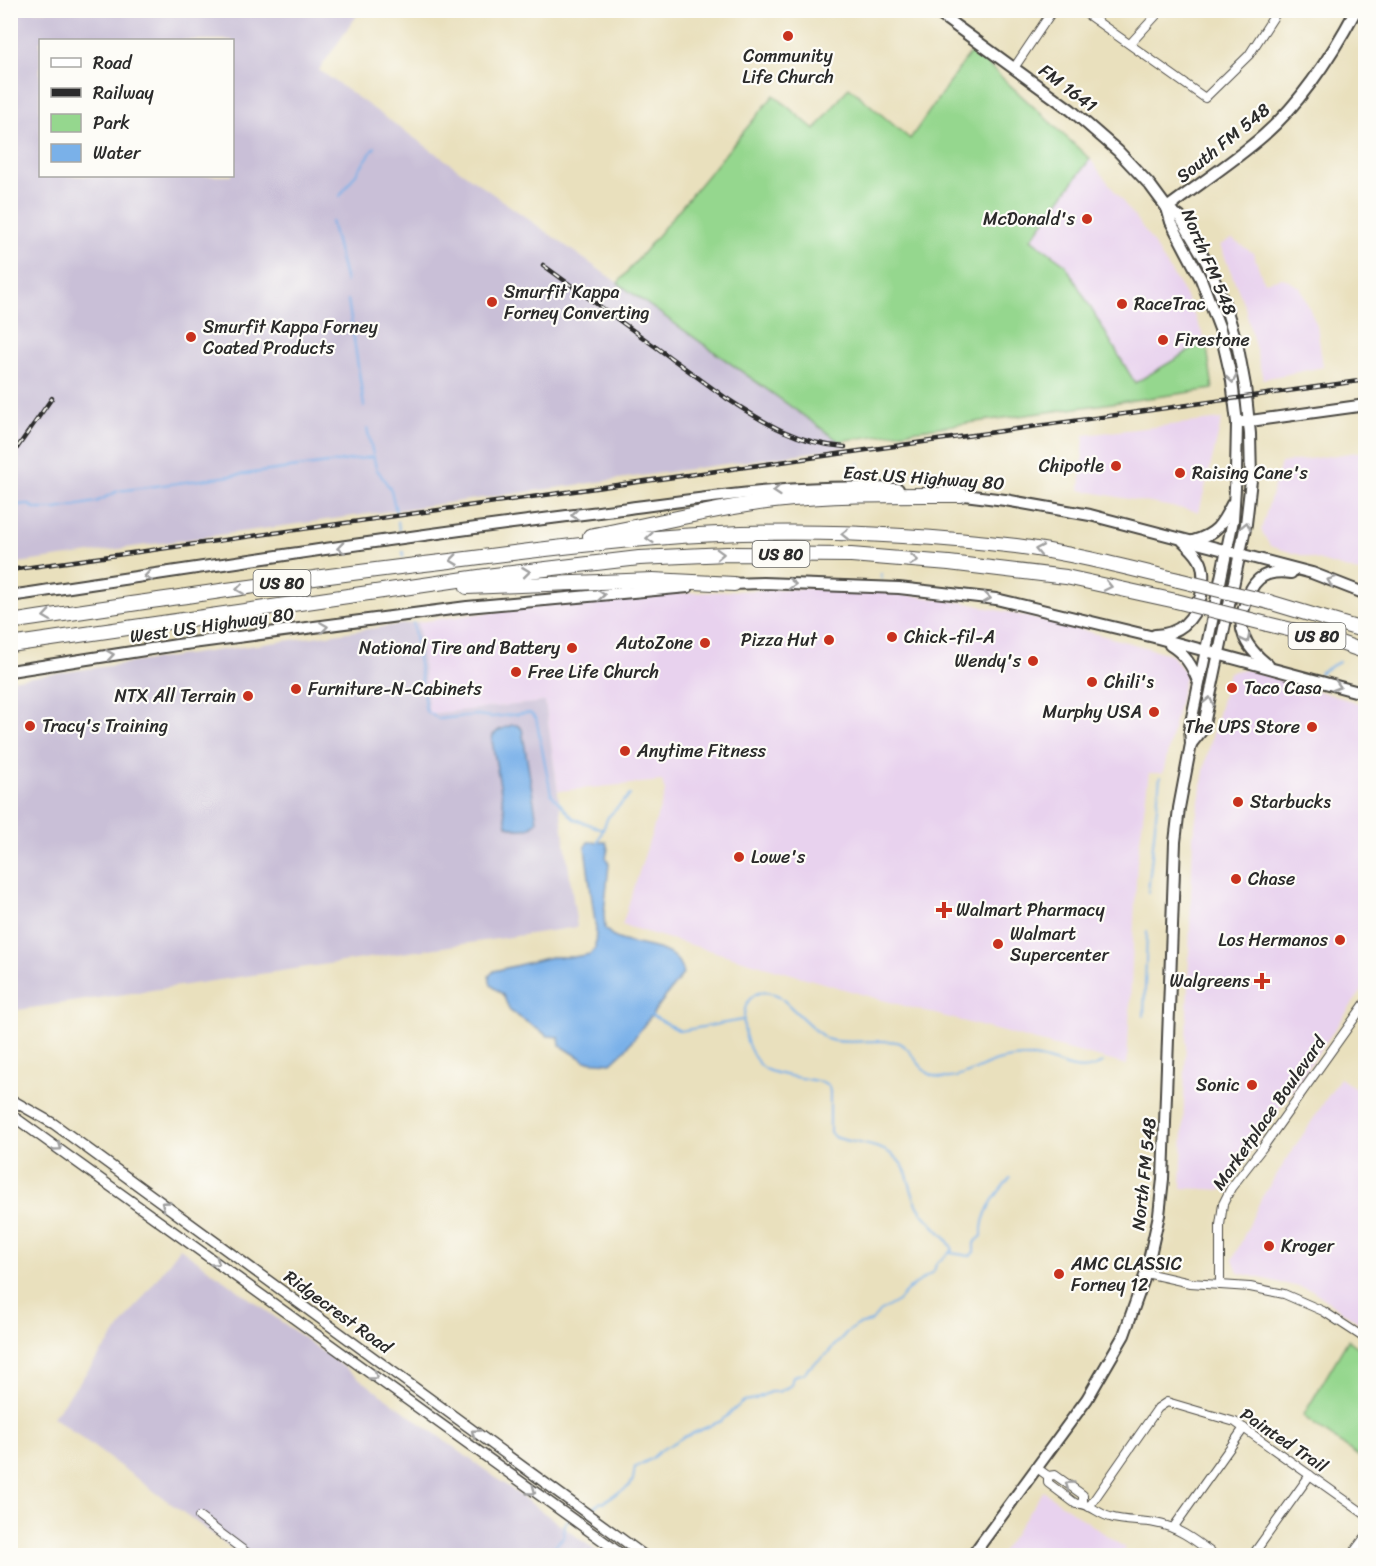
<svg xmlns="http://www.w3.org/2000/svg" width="1376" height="1566" font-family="Sriracha,sans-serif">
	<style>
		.built { fill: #e8d2ee }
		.industrial { fill: #c9bfd7; fill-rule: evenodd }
		.green { fill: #95d78e; stroke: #60815c; stroke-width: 1.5 }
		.water { fill: #7ab1e9; stroke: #526e8a; stroke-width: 1.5 }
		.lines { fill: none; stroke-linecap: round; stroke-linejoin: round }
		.stream { stroke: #7ab1e9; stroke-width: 2 }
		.minor-casing { stroke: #484641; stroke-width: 10 }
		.tertiary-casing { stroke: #484641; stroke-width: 12 }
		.secondary-casing { stroke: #484641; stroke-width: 14 }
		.motorway-casing { stroke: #484641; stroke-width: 16 }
		.minor { stroke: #fff; stroke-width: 8 }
		.tertiary { stroke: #fff; stroke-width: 9 }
		.secondary { stroke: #fff; stroke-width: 10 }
		.motorway { stroke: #fff; stroke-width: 14 }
		.rail-casing { stroke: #2b2b2b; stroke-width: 4.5 }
		.rail { stroke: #fdfcf7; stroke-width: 2; stroke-dasharray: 7; stroke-linecap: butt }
		.motorway-bridge-casing { stroke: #484641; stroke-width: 16; stroke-linecap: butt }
		.motorway-bridge { stroke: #fff; stroke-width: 14 }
		.oneway { stroke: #a0a0a0 }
		.poi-dot { fill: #c8321e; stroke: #fdfcf7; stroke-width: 2 }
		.labels { text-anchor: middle; stroke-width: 4.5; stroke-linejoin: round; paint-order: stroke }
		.shield { fill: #fdfcf7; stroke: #6a6a68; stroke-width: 1.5 }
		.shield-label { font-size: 16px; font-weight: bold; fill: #2b2b2b }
		.poi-label { font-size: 18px; fill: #2b2b2b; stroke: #fdfcf7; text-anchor: start }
		.street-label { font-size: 18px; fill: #2b2b2b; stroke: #fdfcf7 }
	</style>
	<rect width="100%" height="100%" fill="#fdfcf7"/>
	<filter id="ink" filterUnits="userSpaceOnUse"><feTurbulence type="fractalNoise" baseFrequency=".0167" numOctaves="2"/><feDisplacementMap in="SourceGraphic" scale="12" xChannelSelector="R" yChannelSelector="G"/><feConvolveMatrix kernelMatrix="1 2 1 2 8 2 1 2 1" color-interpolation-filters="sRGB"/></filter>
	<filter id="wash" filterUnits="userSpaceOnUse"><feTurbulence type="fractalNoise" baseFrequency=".008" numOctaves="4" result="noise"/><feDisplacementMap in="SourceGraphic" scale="24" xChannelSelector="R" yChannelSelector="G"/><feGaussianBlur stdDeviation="1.35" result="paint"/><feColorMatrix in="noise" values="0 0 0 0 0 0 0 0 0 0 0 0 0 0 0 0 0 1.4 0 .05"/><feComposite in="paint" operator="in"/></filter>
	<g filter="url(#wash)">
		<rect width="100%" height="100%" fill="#e9e0bd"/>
		<!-- built -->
		<g class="built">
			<path d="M1090 159 1146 232 1184 293 1206 341 1135 383 1065 264 1031 239Z"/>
			<path d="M1232 239 1253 253 1264 282 1283 278 1300 287 1317 326 1323 367 1263 379 1245 307 1220 245Z"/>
			<path d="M1222 419 1199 512 1080 490 1084 435Z"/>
			<path d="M1365 451V574L1270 546 1261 530 1281 463Z"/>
			<path d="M804 588 882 591 967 603 1064 625 1170 654 1186 673 1163 773H1149L1137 862 1127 1065 875 998 622 925 665 792 662 781 558 791 545 702 429 714 418 622 598 597Z"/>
			<path d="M1245 669 1365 705V986L1223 1190 1181 1188 1193 836 1206 760 1229 672Z"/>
			<path d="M1340 1078 1365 1095V1327L1312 1290 1238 1273 1233 1259 1262 1197Z"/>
			<path d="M1043 1491 1125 1548 1120 1555H1000Z"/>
		</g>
		<!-- industrial -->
		<g class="industrial">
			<path d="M10 11H360L319 70 848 447 11 564ZM40 40H232V176H40Z"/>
			<path d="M418 622 429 714 545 702 577 927 11 1011 10 680Z"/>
			<path d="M180 1248 602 1555H241L53 1417Z"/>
		</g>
		<!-- green -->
		<g class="green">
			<path d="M972 50 1090 159 1031 239 1065 264 1135 383 1206 341 1213 389 839 441 618 283 774 95 815 130 849 87 910 139Z"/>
			<path d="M1348 1340 1365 1352V1461L1303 1416Z"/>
		</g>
		<!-- water -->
		<g class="water">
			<path d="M512 725H517L522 729 537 821C530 831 517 831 507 825L492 741 493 735 499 730Z"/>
			<path d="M588 842H606L608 849 606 858 609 864 604 914 605 929C609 932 612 936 616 938 638 949 679 943 683 974L625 1050 611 1063 585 1061 560 1045 559 1037 548 1036 510 1011 503 995 491 985 489 976 494 971 551 957H574L590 954 595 948 596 930 585 847Z"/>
		</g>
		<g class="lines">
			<!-- stream -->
			<g class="stream">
				<path d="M340 196 375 147"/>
				<path d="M331 221 346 282"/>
				<path d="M348 300 364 406"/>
				<path d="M367 428 376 468 391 490 396 512"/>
				<path d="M859 463 860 470"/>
				<path d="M10 506 27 504 37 509H56L96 502 118 491 373 457"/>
				<path d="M398 521 399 530"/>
				<path d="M403 552V557"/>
				<path d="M881 574 882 580"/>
				<path d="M413 623 426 711 439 719 477 715 492 717 530 713 536 718 551 794 574 819 602 829"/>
				<path d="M1319 673 1339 662"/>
				<path d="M597 844 608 817 630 795"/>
				<path d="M1148 893 1160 777"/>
				<path d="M651 1015 680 1031 742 1020"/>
				<path d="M1144 1016 1147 931"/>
				<path d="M951 1253 970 1256 974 1252V1243L982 1236C980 1214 996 1194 1010 1178"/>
				<path d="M588 1511 601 1502 604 1503C610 1493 627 1493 632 1482 634 1478 634 1471 635 1467L651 1459 661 1450 682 1438 721 1421 744 1401 755 1399 770 1392H778L788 1387 791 1385 793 1376 805 1373 807 1369 826 1355 846 1333 858 1325 871 1322 879 1312 898 1301 910 1288 934 1271 936 1264 953 1250C946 1234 931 1225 921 1211 912 1199 911 1185 906 1172 892 1142 861 1146 834 1137L830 1132V1091L828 1085 822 1082C809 1079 777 1075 767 1070 737 1052 731 975 779 996 789 1005 818 1034 827 1039 844 1046 888 1037 900 1043 917 1053 920 1081 950 1078 967 1076 981 1066 997 1061 1007 1058 1023 1057 1033 1057 1059 1059 1078 1079 1103 1062"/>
				<path d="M554 1555 557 1551 554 1547 564 1536 565 1524 569 1519"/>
			</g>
		</g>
	</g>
	<g filter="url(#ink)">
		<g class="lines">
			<defs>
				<g id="minor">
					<path d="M1081 10 1205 98 1249 55 1278 10"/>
					<path d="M1130 44 1161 10"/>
					<path d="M1014 68 1053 10"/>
					<path d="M1146 1273 1190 1283 1250 1287 1284 1294 1323 1311 1366 1339"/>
					<path d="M1220 1285V1225L1223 1204 1231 1188 1263 1147 1366 1002"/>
					<path d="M1037 1468 1048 1476 1055 1475 1083 1495V1503"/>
					<path d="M1048 1476V1483L1076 1504C1088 1502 1098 1514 1110 1517 1125 1522 1140 1520 1155 1523 1179 1527 1197 1542 1216 1556"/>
					<path d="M1089 1507 1158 1408 1167 1402 1235 1422 1366 1515"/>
					<path d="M199 1517 251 1556"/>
					<path d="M1173 1528 1244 1428"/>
					<path d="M1252 1556 1310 1475"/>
					<path d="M1351 1556 1366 1536"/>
				</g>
				<g id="tertiary">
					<path d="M10 1099 54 1124 645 1556"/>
					<path d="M10 1114 624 1556"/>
				</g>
				<g id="secondary">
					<path d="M934 10 1071 110 1118 151 1150 185 1167 208 1180 217 1207 263 1226 308 1238 348 1245 386 1250 434 1251 480 1246 524 1203 729 1191 744"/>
					<path d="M1167 208C1199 184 1233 162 1263 136 1302 102 1332 55 1356 10"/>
					<path d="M1243 422 1366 405"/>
					<path d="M956 494 1005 500 1090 515 1312 573 1366 594"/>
					<path d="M1193 541C1216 534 1221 526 1232 504"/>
					<path d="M728 584 763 583 899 588 996 599 1154 637 1366 694"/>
					<path d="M10 596C204 567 397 537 591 513 693 500 795 482 898 489"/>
					<path d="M1155 635C1180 634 1194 620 1201 596 1203 585 1205 573 1201 563 1197 553 1190 548 1183 541"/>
					<path d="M1170 645C1185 654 1192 666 1198 681"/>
					<path d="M1268 665C1258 657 1248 648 1244 636 1240 626 1241 618 1244 608 1251 581 1262 569 1291 573"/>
					<path d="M10 671 177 645 467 607 688 587"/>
					<path d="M972 1556 1087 1399 1124 1335 1146 1273 1159 1215 1163 1179 1175 842 1179 808 1191 744 1190 727 1233 520 1236 472 1237 423 1232 381 1220 329 1201 279 1171 222 1167 208"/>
				</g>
				<g id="motorway">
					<path d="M590 536C652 525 712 508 774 501 836 494 898 495 961 495"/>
					<path d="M467 587 653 580 734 584"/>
					<path d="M1269 602 1366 631"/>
					<path d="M10 622C157 600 303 578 450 561 519 552 587 543 656 538 775 528 897 532 1016 546 1071 553 1125 567 1178 580"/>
					<path d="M1267 624 1329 639 1366 652"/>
					<path d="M10 645 486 576 639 558 727 554 851 555 949 563 1066 577 1176 601"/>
				</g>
			</defs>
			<!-- minor casing -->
			<use href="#minor" class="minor-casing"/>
			<!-- tertiary casing -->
			<use href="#tertiary" class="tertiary-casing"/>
			<!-- secondary casing -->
			<use href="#secondary" class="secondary-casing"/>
			<!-- motorway casing -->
			<use href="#motorway" class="motorway-casing"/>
			<!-- minor -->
			<use href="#minor" class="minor"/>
			<!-- tertiary -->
			<use href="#tertiary" class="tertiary"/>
			<!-- secondary -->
			<use href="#secondary" class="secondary"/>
			<!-- motorway -->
			<use href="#motorway" class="motorway"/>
			<defs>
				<g id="rail">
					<path d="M543 265 726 398C764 423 799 444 845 447"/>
					<path d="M10 458 52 398"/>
					<path d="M10 570 1366 380"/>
				</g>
			</defs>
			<!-- rail casing -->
			<use href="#rail" class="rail-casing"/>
			<!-- rail -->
			<use href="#rail" class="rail"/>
			<defs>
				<g id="motorway-bridge">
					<path d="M1178 580 1269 602"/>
					<path d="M1176 601 1267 624"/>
				</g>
			</defs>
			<!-- motorway-bridge casing -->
			<use href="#motorway-bridge" class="motorway-bridge-casing"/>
			<!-- motorway-bridge -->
			<use href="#motorway-bridge" class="motorway-bridge"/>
		</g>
		<!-- one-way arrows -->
		<defs><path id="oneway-chevron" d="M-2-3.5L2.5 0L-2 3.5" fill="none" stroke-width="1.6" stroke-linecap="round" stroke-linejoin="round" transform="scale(1.5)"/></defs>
		<g class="oneway">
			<use href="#oneway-chevron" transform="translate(1232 379) rotate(80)"/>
			<use href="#oneway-chevron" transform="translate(777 491) rotate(175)"/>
			<use href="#oneway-chevron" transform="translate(575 515) rotate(173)"/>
			<use href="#oneway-chevron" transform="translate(1246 526) rotate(-79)"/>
			<use href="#oneway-chevron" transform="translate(845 534) rotate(-179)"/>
			<use href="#oneway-chevron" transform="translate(650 538) rotate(175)"/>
			<use href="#oneway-chevron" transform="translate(341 548) rotate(172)"/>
			<use href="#oneway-chevron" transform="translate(1039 550) rotate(-169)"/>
			<use href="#oneway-chevron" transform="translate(720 554) rotate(-2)"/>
			<use href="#oneway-chevron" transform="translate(454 560) rotate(173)"/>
			<use href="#oneway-chevron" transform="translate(914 560) rotate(4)"/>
			<use href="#oneway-chevron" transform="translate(526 572) rotate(-7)"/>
			<use href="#oneway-chevron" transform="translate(148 576) rotate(172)"/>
			<use href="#oneway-chevron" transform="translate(1331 581) rotate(-159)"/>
			<use href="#oneway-chevron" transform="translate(792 584) rotate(2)"/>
			<use href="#oneway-chevron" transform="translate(1108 586) rotate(12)"/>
			<use href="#oneway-chevron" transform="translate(240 589) rotate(172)"/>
			<use href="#oneway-chevron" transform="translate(601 595) rotate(-4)"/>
			<use href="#oneway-chevron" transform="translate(987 598) rotate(8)"/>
			<use href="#oneway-chevron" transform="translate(47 616) rotate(172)"/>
			<use href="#oneway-chevron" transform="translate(324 627) rotate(-8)"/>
			<use href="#oneway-chevron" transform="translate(1246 639) rotate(64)"/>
			<use href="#oneway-chevron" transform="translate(110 655) rotate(-9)"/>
			<use href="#oneway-chevron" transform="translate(1337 686) rotate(16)"/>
			<use href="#oneway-chevron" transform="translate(1209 701) rotate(-78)"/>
			<use href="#oneway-chevron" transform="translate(58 1147) rotate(36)"/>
			<use href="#oneway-chevron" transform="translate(165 1205) rotate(-144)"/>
			<use href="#oneway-chevron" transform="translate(216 1262) rotate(36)"/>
			<use href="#oneway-chevron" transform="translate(374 1376) rotate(36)"/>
			<use href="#oneway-chevron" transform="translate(475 1433) rotate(-144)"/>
			<use href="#oneway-chevron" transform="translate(1069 1485) rotate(-144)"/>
			<use href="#oneway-chevron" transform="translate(532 1491) rotate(36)"/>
		</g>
	</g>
	<!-- markers -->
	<g class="poi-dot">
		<circle cx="788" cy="36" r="6"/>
		<circle cx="1087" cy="219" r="6"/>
		<circle cx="492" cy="302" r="6"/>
		<circle cx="1122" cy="304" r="6"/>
		<circle cx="191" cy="337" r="6"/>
		<circle cx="1163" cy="340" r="6"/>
		<circle cx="1116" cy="466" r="6"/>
		<circle cx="1180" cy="473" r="6"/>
		<circle cx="892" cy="637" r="6"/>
		<circle cx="829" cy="640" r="6"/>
		<circle cx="705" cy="643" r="6"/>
		<circle cx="572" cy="648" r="6"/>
		<circle cx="1033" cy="661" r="6"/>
		<circle cx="516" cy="672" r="6"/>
		<circle cx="1092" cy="682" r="6"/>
		<circle cx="1232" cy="688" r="6"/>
		<circle cx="296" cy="689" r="6"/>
		<circle cx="248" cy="696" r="6"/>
		<circle cx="1154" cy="712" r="6"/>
		<circle cx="30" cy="726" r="6"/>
		<circle cx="1312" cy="727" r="6"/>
		<circle cx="625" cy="751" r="6"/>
		<circle cx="1238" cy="802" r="6"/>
		<circle cx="739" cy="857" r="6"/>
		<circle cx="1236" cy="879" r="6"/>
		<path d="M941 901h6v6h6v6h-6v6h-6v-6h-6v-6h6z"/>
		<circle cx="1340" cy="940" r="6"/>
		<circle cx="998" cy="944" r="6"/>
		<path d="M1259 972h6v6h6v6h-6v6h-6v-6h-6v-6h6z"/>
		<circle cx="1252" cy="1085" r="6"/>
		<circle cx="1269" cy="1246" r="6"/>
		<circle cx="1059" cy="1274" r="6"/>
	</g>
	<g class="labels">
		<!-- shield labels -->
		<g class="shield">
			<rect x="752.5" y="541" width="57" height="26" rx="4.5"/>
			<rect x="253.5" y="570" width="57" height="26" rx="4.5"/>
			<rect x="1288.5" y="623" width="57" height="26" rx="4.5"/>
		</g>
		<g class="shield-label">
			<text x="781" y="560">US 80</text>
			<text x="282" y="589">US 80</text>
			<text x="1317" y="642">US 80</text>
		</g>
		<!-- poi labels -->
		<g class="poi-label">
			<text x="788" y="62" text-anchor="middle">Community<tspan x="788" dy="21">Life Church</tspan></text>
			<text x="1075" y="225" text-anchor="end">McDonald's</text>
			<text x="504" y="298">Smurfit Kappa<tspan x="504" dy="21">Forney Converting</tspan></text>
			<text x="1134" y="310">RaceTrac</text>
			<text x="203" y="333">Smurfit Kappa Forney<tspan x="203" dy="21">Coated Products</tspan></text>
			<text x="1175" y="346">Firestone</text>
			<text x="1104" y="472" text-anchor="end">Chipotle</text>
			<text x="1192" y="479">Raising Cane's</text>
			<text x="904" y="643">Chick-fil-A</text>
			<text x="817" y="646" text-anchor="end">Pizza Hut</text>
			<text x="693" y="649" text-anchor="end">AutoZone</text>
			<text x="560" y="654" text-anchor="end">National Tire and Battery</text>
			<text x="1021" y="667" text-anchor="end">Wendy's</text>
			<text x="528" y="678">Free Life Church</text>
			<text x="1104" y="688">Chili's</text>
			<text x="1244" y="694">Taco Casa</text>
			<text x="308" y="695">Furniture-N-Cabinets</text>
			<text x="236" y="702" text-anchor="end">NTX All Terrain</text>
			<text x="1142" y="718" text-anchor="end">Murphy USA</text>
			<text x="42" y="732">Tracy's Training</text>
			<text x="1300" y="733" text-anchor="end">The UPS Store</text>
			<text x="637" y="757">Anytime Fitness</text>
			<text x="1250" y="808">Starbucks</text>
			<text x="751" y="863">Lowe's</text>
			<text x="1248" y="885">Chase</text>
			<text x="956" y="916">Walmart Pharmacy</text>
			<text x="1010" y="940">Walmart<tspan x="1010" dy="21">Supercenter</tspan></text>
			<text x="1328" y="946" text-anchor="end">Los Hermanos</text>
			<text x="1250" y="987" text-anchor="end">Walgreens</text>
			<text x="1240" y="1091" text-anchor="end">Sonic</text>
			<text x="1281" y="1252">Kroger</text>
			<text x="1071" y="1270">AMC CLASSIC<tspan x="1071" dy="21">Forney 12</tspan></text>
		</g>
		<!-- street labels -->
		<g class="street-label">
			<text transform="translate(1068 88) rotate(37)" y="6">FM 1641</text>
			<text transform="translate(1223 143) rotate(-39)" y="6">South FM 548</text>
			<text transform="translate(1209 262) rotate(67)" y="6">North FM 548</text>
			<text transform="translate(924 478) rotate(4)" y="6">East US Highway 80</text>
			<text transform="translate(212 625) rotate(-8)" y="6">West US Highway 80</text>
			<text transform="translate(1269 1113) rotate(-55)" y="6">Marketplace Boulevard</text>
			<text transform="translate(1144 1174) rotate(-84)" y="6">North FM 548</text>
			<text transform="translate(338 1312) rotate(36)" y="6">Ridgecrest Road</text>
			<text transform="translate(1284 1440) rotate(34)" y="6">Painted Trail</text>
		</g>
	</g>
	<!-- margin -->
	<rect width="1376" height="1566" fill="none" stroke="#fdfcf7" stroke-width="36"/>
	<!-- legend -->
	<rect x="39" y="39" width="195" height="138" fill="#fdfcf7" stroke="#a9a8a5" stroke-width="1.5"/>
	<rect x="51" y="58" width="30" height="9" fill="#ffffff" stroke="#a9a8a5" stroke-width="1.5"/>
	<text x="93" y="69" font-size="18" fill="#2b2b2b">Road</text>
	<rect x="51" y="88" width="30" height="9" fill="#2b2b2b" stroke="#a9a8a5" stroke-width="1.5"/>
	<text x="93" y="99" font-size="18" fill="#2b2b2b">Railway</text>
	<rect x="51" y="114" width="30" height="18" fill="#95d78e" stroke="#a9a8a5" stroke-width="1.5"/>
	<text x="93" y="129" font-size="18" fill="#2b2b2b">Park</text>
	<rect x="51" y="144" width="30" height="18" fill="#7ab1e9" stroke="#a9a8a5" stroke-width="1.5"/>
	<text x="93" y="159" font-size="18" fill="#2b2b2b">Water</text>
</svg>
